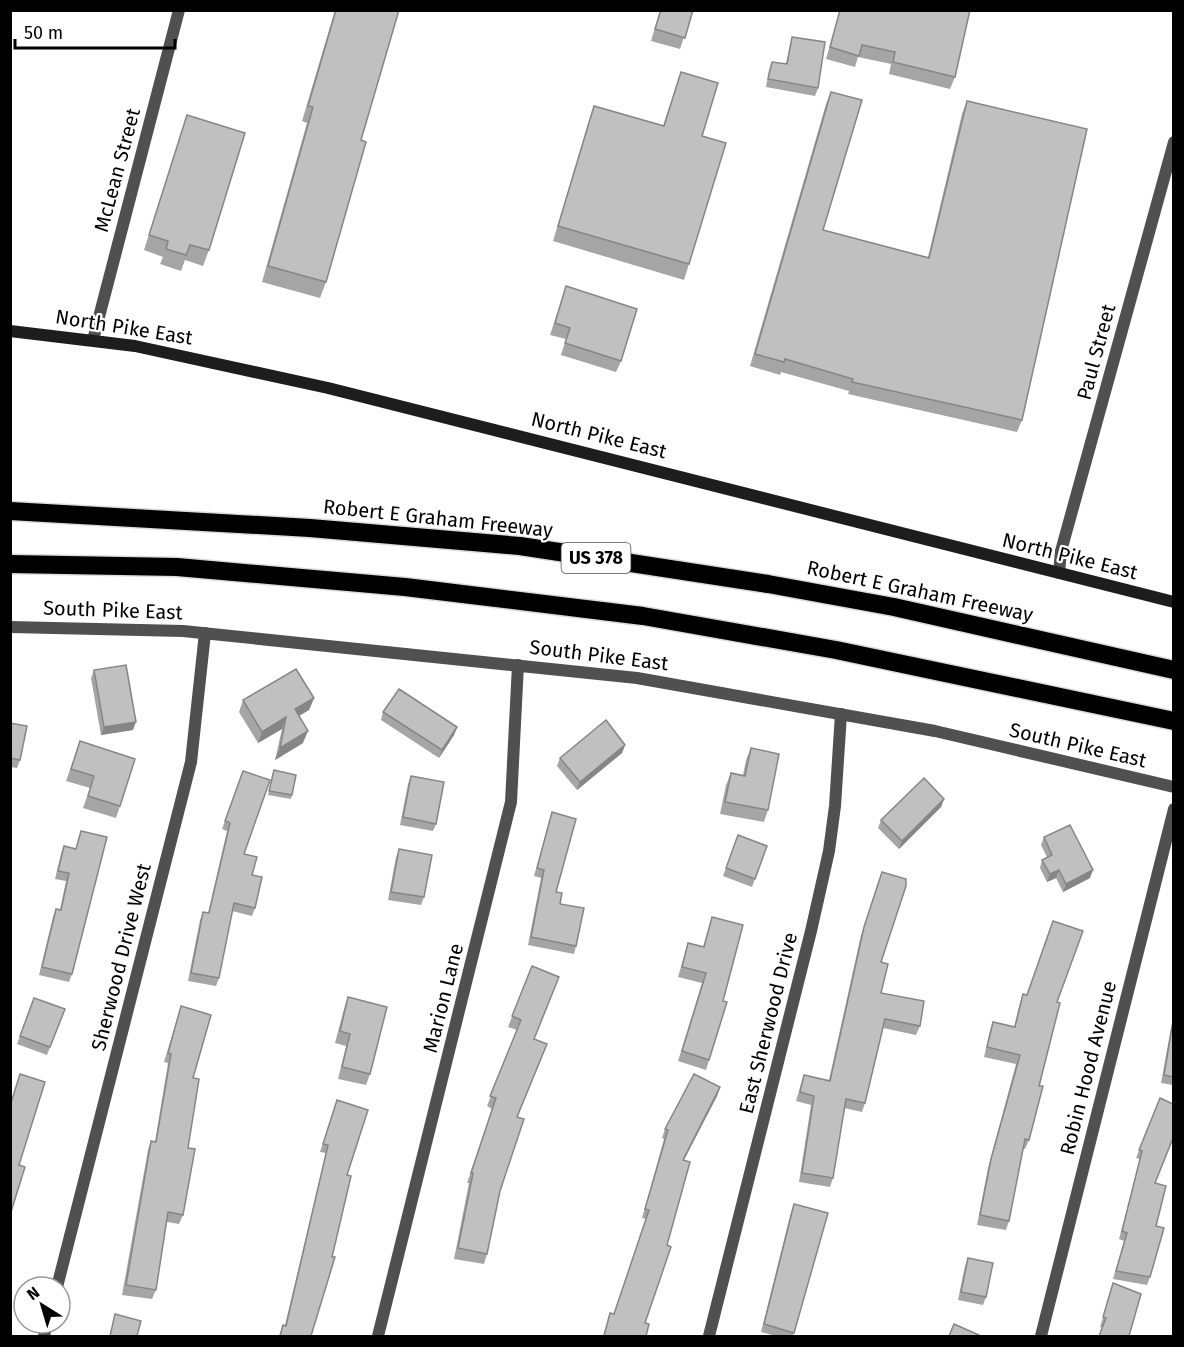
<svg xmlns="http://www.w3.org/2000/svg" width="1184" height="1347" font-family="'Fira Sans',sans-serif">
	<style>
		.lines { fill: none; stroke-linecap: round; stroke-linejoin: round }
		.highway-casing { stroke: #dbdbdb; stroke-width: 21 }
		.street { stroke: #505050; stroke-width: 12 }
		.secondary { stroke: #1d1d1d; stroke-width: 12 }
		.highway { stroke: #000; stroke-width: 18 }
		.wall { fill: #a5a5a5 }
		.shaded-wall { fill: #868686 }
		.building { fill: #c0c0c0; stroke: #868686; stroke-width: 1.5 }
		.labels { text-anchor: middle; stroke-width: 4.5; stroke-linejoin: round; paint-order: stroke }
		.shield { fill: #fff; stroke: #4c4c4c; stroke-width: 1.5 }
		.shield-label { font-size: 18px; font-weight: bold; fill: #000 }
		.street-label { font-size: 20px; fill: #000; stroke: #fff }
	</style>
	<rect width="100%" height="100%" fill="#fff"/>
	<g class="lines">
		<defs>
			<g id="highway">
				<path d="M10 511 310 528 520 546 768 584 894 607 1174 670"/>
				<path d="M10 564 177 567 405 587 643 616 836 650 1174 721"/>
			</g>
		</defs>
		<!-- highway casing -->
		<use href="#highway" class="highway-casing"/>
		<!-- street -->
		<g class="street">
			<path d="M93 340 179 10"/>
			<path d="M1059 573 1061 551 1174 142"/>
			<path d="M10 627 183 631 637 678 935 731 1174 787"/>
			<path d="M57 1287 191 762 205 633"/>
			<path d="M44 1336 47 1323"/>
			<path d="M378 1336 511 802 518 665"/>
			<path d="M709 1336 811 931 829 851 835 806 841 714"/>
			<path d="M1041 1336 1174 809"/>
		</g>
		<!-- secondary -->
		<path class="secondary" d="M10 331 135 346 328 388 1174 602"/>
		<!-- highway -->
		<use href="#highway" class="highway"/>
	</g>
	<!-- wall -->
	<g class="wall">
		<path d="M335 10H399L361 140 326 282 320 298 262 282 307 123 302 121Z"/>
		<path d="M660 10H693L680 49 651 41Z"/>
		<path d="M840 10H970L955 77 950 89 889 74 891 64 858 57 855 67 826 59Z"/>
		<path d="M792 37 818 88 815 96 766 87 769 70 772 62 786 64 790 45Z"/>
		<path d="M681 72 702 136 689 264 684 280 553 241 589 121 594 106 663 126Z"/>
		<path d="M831 92 823 230 928 257 962 114 967 101 1022 420 1017 432 848 394 849 391 781 372 780 375 750 366 826 104Z"/>
		<path d="M187 115 209 250 203 266 185 260 181 271 160 264 163 257 144 250Z"/>
		<path d="M566 286 621 361 616 372 561 355 566 339 550 335Z"/>
		<path d="M94 670 133 730 101 735 91 678Z"/>
		<path d="M314 698 309 710 299 716 303 743 275 760 282 729 258 743 239 712 243 700Z"/>
		<path d="M383 712 457 727 454 735 439 758 381 720Z"/>
		<path d="M10 723 20 760 17 768 10 767Z"/>
		<path d="M80 741 120 806 116 818 83 808 90 788 66 781Z"/>
		<path d="M625 745 622 753 577 790 557 766 560 758Z"/>
		<path d="M751 748 768 810 764 822 720 814 726 785 731 773 743 775 746 760Z"/>
		<path d="M274 770 292 795 291 799 268 795Z"/>
		<path d="M243 771 244 854 252 875 255 908 252 916 232 911 219 978 216 986 188 981 200 920 203 912 208 913 227 831 222 829Z"/>
		<path d="M411 776 436 824 433 831 400 825 408 784Z"/>
		<path d="M944 799 941 807 899 849 878 828 881 820Z"/>
		<path d="M552 812 556 892 560 904 576 946 574 954 528 945 541 878 534 876Z"/>
		<path d="M81 831 72 974 69 982 39 975 53 917 56 909 60 910 66 881 55 879 61 854 64 846 76 849Z"/>
		<path d="M738 835 767 846 752 887 723 876Z"/>
		<path d="M1044 837 1090 878 1063 892 1056 878 1047 882 1040 868 1042 860 1047 857 1041 845Z"/>
		<path d="M399 849 424 897 421 905 388 900 396 857Z"/>
		<path d="M882 872 881 993 920 1026 916 1035 883 1028 865 1103 862 1112 844 1108 833 1178 830 1187 799 1182 811 1105 796 1101 801 1084 804 1075 829 1080 861 935Z"/>
		<path d="M712 917 723 1001 709 1060 706 1070 678 1061 702 983 678 977 688 943 703 947Z"/>
		<path d="M532 966 535 1039 500 1191 487 1254 484 1264 454 1259 469 1183H467L492 1109 487 1106 517 1030 508 1027Z"/>
		<path d="M1023 994 1057 1002 1029 1140 1025 1149 1023 1148 1009 1221 1006 1230 977 1225 988 1168 1016 1064 984 1057 990 1031 993 1022 1014 1027 1020 1003Z"/>
		<path d="M348 997 370 1074 366 1085 338 1079 346 1046 335 1043 344 1009Z"/>
		<path d="M34 998 65 1009 47 1055 17 1044Z"/>
		<path d="M181 1006 193 1078 183 1215 179 1224 167 1222 156 1290 152 1299 122 1295 148 1150 151 1141 155 1142 168 1063 164 1062Z"/>
		<path d="M1173 1020V1085L1161 1083 1171 1028Z"/>
		<path d="M720 1087 717 1096 684 1160 645 1323 646 1336H603L610 1313 614 1314 646 1219 642 1218 664 1139 662 1138 665 1129Z"/>
		<path d="M1160 1098 1155 1183 1156 1226 1150 1277 1147 1285 1113 1279 1124 1241 1119 1239 1140 1159 1136 1158Z"/>
		<path d="M337 1100 347 1175 311 1336H279L283 1325H285L326 1153 320 1152Z"/>
		<path d="M794 1204V1333L793 1336H776L761 1332 791 1212Z"/>
		<path d="M968 1258 986 1297 983 1305 958 1300 965 1266Z"/>
		<path d="M1113 1283 1129 1336 1100 1327Z"/>
	</g>
	<!-- shaded-wall -->
	<g class="shaded-wall">
		<path d="M314 698 309 710 290 721 295 709Z"/>
		<path d="M286 717 282 729 258 743 262 732Z"/>
		<path d="M136 722 133 730 101 735 104 727Z"/>
		<path d="M457 727 454 735 439 758 442 750Z"/>
		<path d="M308 731 303 743 275 760 280 748Z"/>
		<path d="M625 745 622 753 577 790 580 782Z"/>
		<path d="M944 799 941 807 899 849 902 841Z"/>
		<path d="M1059 870 1056 878 1047 882 1050 874Z"/>
		<path d="M1093 870 1090 878 1063 892 1066 884Z"/>
		<path d="M720 1087 717 1096 679 1169 683 1160Z"/>
	</g>
	<!-- building -->
	<g class="building">
		<path d="M336 10H399L361 140 366 142 326 282 268 266 313 107 308 106Z"/>
		<path d="M661 10H693L685 38 655 29Z"/>
		<path d="M840 10H970L955 77 893 62 895 52 862 45 859 56 830 47Z"/>
		<path d="M792 37 825 42 818 88 768 79 772 62 787 64Z"/>
		<path d="M681 72 718 83 702 136 726 143 689 264 558 226 594 106 664 126Z"/>
		<path d="M831 92 862 100 823 230 929 258 967 101 1087 129 1022 420 852 382 853 379 785 359 784 362 755 354Z"/>
		<path d="M187 115 245 133 209 250 190 245 186 255 166 249 168 241 149 235Z"/>
		<path d="M566 286 637 309 621 361 565 343 570 328 555 323Z"/>
		<path d="M126 665 136 722 104 727 94 670Z"/>
		<path d="M296 669 314 698 295 709 308 731 280 748 286 717 262 732 243 700Z"/>
		<path d="M399 689 457 727 442 750 383 712Z"/>
		<path d="M606 720 625 745 580 782 560 758Z"/>
		<path d="M10 723 27 726 20 760 10 758Z"/>
		<path d="M80 741 135 759 120 806 88 796 94 776 71 769Z"/>
		<path d="M751 748 779 754 768 810 725 802 731 773 745 776Z"/>
		<path d="M274 770 296 775 292 795 269 791Z"/>
		<path d="M243 771 270 780 244 854 257 857 252 875 262 877 255 908 234 903 219 978 191 973 203 912 209 913 230 823 225 821Z"/>
		<path d="M411 776 444 782 436 824 403 817Z"/>
		<path d="M924 778 944 799 902 841 881 820Z"/>
		<path d="M552 812 576 819 556 892 562 893 560 904 584 908 576 946 531 937 544 870 537 868Z"/>
		<path d="M1070 825 1093 870 1066 884 1059 870 1050 874 1042 860 1052 855 1044 837Z"/>
		<path d="M81 831 107 837 72 974 42 967 56 909 61 910 69 873 58 871 64 846 76 849Z"/>
		<path d="M738 835 767 846 755 879 726 868Z"/>
		<path d="M399 849 432 855 424 897 391 892Z"/>
		<path d="M882 872 906 879V886L881 962 888 964 881 993 924 1001 920 1026 885 1019 865 1103 846 1099 833 1178 802 1173 814 1096 800 1092 804 1075 830 1081 864 927Z"/>
		<path d="M712 917 743 925 723 1001 727 1002 709 1060 682 1051 706 973 682 967 688 943 704 947Z"/>
		<path d="M1053 921 1083 931 1057 1002 1060 1003 1039 1086H1043L1029 1140 1025 1139 1009 1221 980 1215 991 1159 1020 1055 987 1047 993 1022 1015 1027 1023 994 1027 995Z"/>
		<path d="M532 966 559 977 534 1039 547 1044 517 1117 524 1119 500 1191 487 1254 458 1248 473 1173H471L496 1098 490 1096 521 1020 512 1016Z"/>
		<path d="M348 997 387 1007 370 1074 342 1067 350 1034 340 1031Z"/>
		<path d="M34 998 65 1009 50 1047 20 1036Z"/>
		<path d="M181 1006 211 1015 193 1078 199 1079 188 1148 195 1149 183 1215 168 1212 156 1290 126 1285 151 1141 156 1142 171 1054 168 1053Z"/>
		<path d="M1173 1021V1077L1164 1075Z"/>
		<path d="M20 1074 45 1082 19 1165 25 1167 10 1215V1106Z"/>
		<path d="M694 1074 720 1087 683 1160 690 1162 667 1245 671 1247 645 1323 649 1324 646 1336H604L610 1313 614 1314 649 1210 645 1209 668 1130 665 1129Z"/>
		<path d="M1160 1098 1173 1104V1138L1155 1183 1166 1186 1156 1226 1164 1228 1150 1277 1116 1271 1127 1233 1122 1231 1142 1151 1139 1150Z"/>
		<path d="M337 1100 368 1110 347 1175 351 1176 332 1257H335L311 1336H280L283 1325 286 1326 328 1145 323 1144Z"/>
		<path d="M794 1204 828 1213 794 1333 764 1324Z"/>
		<path d="M968 1258 993 1263 986 1297 961 1292Z"/>
		<path d="M1113 1283 1141 1294 1129 1336H1099L1106 1318 1103 1317Z"/>
		<path d="M115 1314 141 1321 137 1336H110Z"/>
		<path d="M954 1324 979 1335V1336H949Z"/>
	</g>
	<g class="labels">
		<!-- shield labels -->
		<rect class="shield" x="561.5" y="543" width="69" height="30" rx="4.5"/>
		<g class="shield-label">
			<text x="596" y="564">US 378</text>
		</g>
		<!-- street labels -->
		<g class="street-label">
			<text transform="translate(117 170) rotate(-75)" y="7">McLean Street</text>
			<text transform="translate(124 327) rotate(9)" y="7">North Pike East</text>
			<text transform="translate(1096 352) rotate(-75)" y="7">Paul Street</text>
			<text transform="translate(599 435) rotate(14)" y="7">North Pike East</text>
			<text transform="translate(438 518) rotate(6)" y="7">Robert E Graham Freeway</text>
			<text transform="translate(1070 556) rotate(14)" y="7">North Pike East</text>
			<text transform="translate(920 591) rotate(12)" y="7">Robert E Graham Freeway</text>
			<text transform="translate(113 610) rotate(2)" y="7">South Pike East</text>
			<text transform="translate(599 655) rotate(7)" y="7">South Pike East</text>
			<text transform="translate(1078 745) rotate(13)" y="7">South Pike East</text>
			<text transform="translate(121 957) rotate(-76)" y="7">Sherwood Drive West</text>
			<text transform="translate(443 998) rotate(-76)" y="7">Marion Lane</text>
			<text transform="translate(768 1023) rotate(-76)" y="7">East Sherwood Drive</text>
			<text transform="translate(1088 1068) rotate(-76)" y="7">Robin Hood Avenue</text>
		</g>
	</g>
	<!-- border -->
	<rect width="1184" height="1347" fill="none" stroke="#000000" stroke-width="24"/>
	<!-- north arrow -->
	<g transform="translate(42 1305) rotate(323)"><circle r="28" fill="#ffffff" stroke="#999999" stroke-width="1.5"/>
	<path d="M0-4.5L10 22L0 15L-10 22Z" fill="#000000"/>
	<text y="-9" font-size="16" font-weight="bold" text-anchor="middle" fill="#000000">N</text>
	</g>
	<!-- scale -->
	<path d="M15 39v9h160v-9" fill="none" stroke="#000000" stroke-width="3"/>
	<text x="24" y="39" font-size="18" fill="#000000" stroke="#ffffff" stroke-width="4.5" paint-order="stroke">50 m</text>
</svg>
